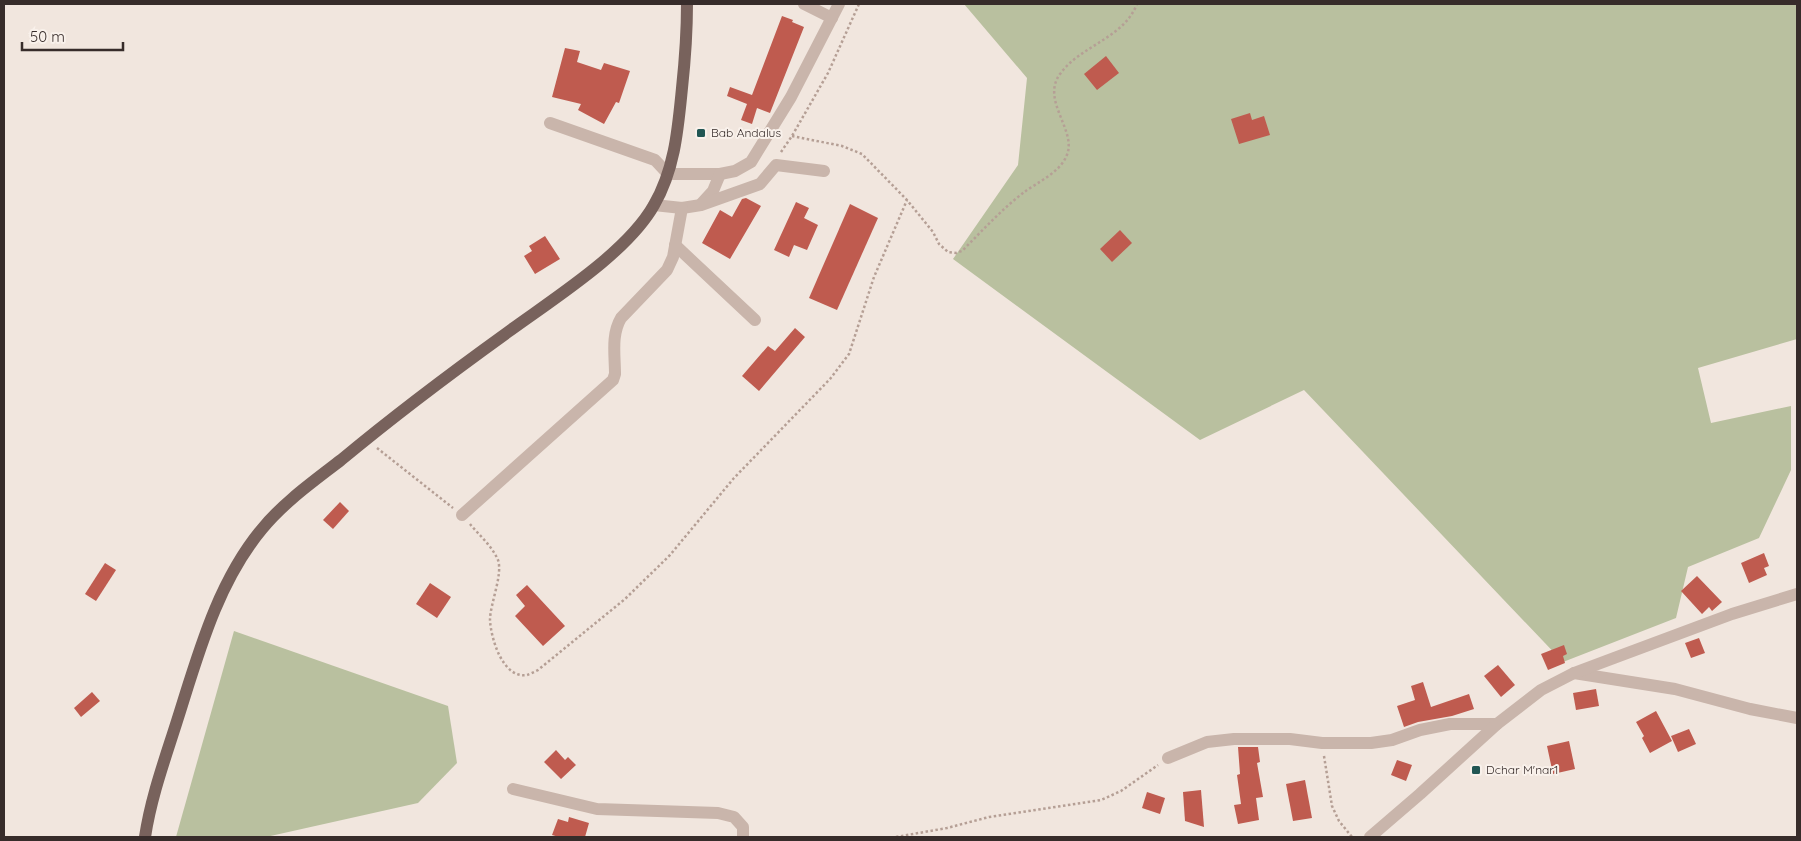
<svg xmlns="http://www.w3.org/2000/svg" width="1801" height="841" font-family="Quicksand,sans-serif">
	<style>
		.green { fill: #b9c09f }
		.building { fill: #bf5b4f }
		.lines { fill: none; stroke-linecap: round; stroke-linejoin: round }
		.path { stroke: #b59f95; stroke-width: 2.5; stroke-dasharray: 2.5 2.5; stroke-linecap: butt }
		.minor { stroke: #c9b5ab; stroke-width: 12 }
		.major { stroke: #78625c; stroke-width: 12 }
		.poi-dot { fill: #215653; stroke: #f9f1eb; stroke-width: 2 }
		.labels { text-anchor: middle; stroke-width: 4; stroke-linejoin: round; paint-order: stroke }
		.poi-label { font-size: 12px; fill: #372c2a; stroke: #f9f1eb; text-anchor: start }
	</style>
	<rect width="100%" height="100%" fill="#f1e6de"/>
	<!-- green -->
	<g class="green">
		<path d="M964 4H1797V339L1698 368 1711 423 1791 406V470L1759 538 1688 567 1676 618 1563 662 1304 390 1200 440 953 259 1018 165 1027 78Z"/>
		<path d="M234 631 448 706 457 763 418 803 266 837H176Z"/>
	</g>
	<!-- building -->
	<g class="building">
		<path d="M782 16 793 20 792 22 804 27 770 113 757 108 752 124 741 120 747 104 727 96 730 87 752 95Z"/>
		<path d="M565 48 580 51 577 62 601 70 604 63 630 71 619 103 616 102 604 124 578 110 581 104 552 97Z"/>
		<path d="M1106 56 1119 73 1097 90 1084 74Z"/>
		<path d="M1250 113 1252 120 1264 116 1270 135 1239 144 1231 119Z"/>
		<path d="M746 198 761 206 730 259 702 243 720 210 732 217 742 199Z"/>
		<path d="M796 202 809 208 804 218 818 225 807 250 794 245 789 257 774 250Z"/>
		<path d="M850 204 878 218 837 310 809 298Z"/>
		<path d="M1120 230 1132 243 1112 262 1100 249Z"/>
		<path d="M545 236 560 259 535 274 524 256 532 251 529 246Z"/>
		<path d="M795 328 805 337 759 391 742 376 768 346 775 351Z"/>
		<path d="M340 502 349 511 333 529 323 520Z"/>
		<path d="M1764 553 1769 566 1764 568 1767 575 1749 583 1741 563Z"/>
		<path d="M105 563 116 570 96 601 85 594Z"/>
		<path d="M1697 576 1722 602 1712 611 1709 607 1702 614 1681 591Z"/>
		<path d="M430 583 451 597 437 618 416 604Z"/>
		<path d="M527 585 565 626 543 646 515 616 525 606 516 595Z"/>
		<path d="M1699 638 1705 653 1691 658 1685 643Z"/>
		<path d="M1564 645 1567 654 1563 656 1565 663 1548 670 1541 654Z"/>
		<path d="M1498 665 1515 685 1501 697 1484 676Z"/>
		<path d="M1423 682 1431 707 1469 694 1474 709 1452 716 1418 722 1404 727 1397 706 1415 700 1411 686Z"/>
		<path d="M1596 689 1599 706 1576 710 1573 693Z"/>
		<path d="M92 692 100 701 81 717 74 708Z"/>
		<path d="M1656 711 1672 741 1650 753 1642 738 1644 736 1636 722Z"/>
		<path d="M1689 729 1696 744 1678 752 1671 736Z"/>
		<path d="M1569 741 1575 769 1553 774 1547 746Z"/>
		<path d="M1238 747H1258L1260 762 1257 763 1263 797 1256 798 1259 820 1238 824 1234 805 1241 804 1237 775 1240 774Z"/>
		<path d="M556 750 565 760 568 757 576 765 561 779 544 762Z"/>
		<path d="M1397 760 1412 765 1406 781 1391 775Z"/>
		<path d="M1305 780 1312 818 1293 821 1286 784Z"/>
		<path d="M1201 790 1204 827 1185 821 1183 792Z"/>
		<path d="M1147 792 1165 798 1160 814 1142 808Z"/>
		<path d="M569 817 589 823 585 837H559L552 835 558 819 568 822Z"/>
	</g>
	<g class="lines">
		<!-- path -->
		<g class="path">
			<path d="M792 136 842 146 862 154 907 200 933 232 939 244 948 252 956 253 962 251C982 231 1001 210 1023 193 1036 183 1059 173 1066 157 1079 132 1040 101 1060 74 1081 45 1123 39 1137 4"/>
			<path d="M781 152 792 136 828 73 859 4"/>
			<path d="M377 448 453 508"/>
			<path d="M470 524C479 535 492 546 498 560 503 575 490 604 490 620 491 639 503 679 527 675 530 674 534 672 538 670L625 599 670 555 734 478 830 379 849 354 874 277 907 200"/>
			<path d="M1324 756 1332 806 1339 821 1352 837"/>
			<path d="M896 837 947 828 989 817 1101 800 1121 791 1158 765"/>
		</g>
		<!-- minor -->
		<g class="minor">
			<path d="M804 4 832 18"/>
			<path d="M550 123 655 160 668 174H720L735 171 751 162 791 97 839 4"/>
			<path d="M702 203 713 191 720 174"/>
			<path d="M654 205 682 208 701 205 760 184 776 165 824 171"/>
			<path d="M675 245 755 320"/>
			<path d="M462 515 613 380 615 374C615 355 611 335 621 318L667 270 673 257 682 208"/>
			<path d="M1574 673 1675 689 1750 709 1797 718"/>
			<path d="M1168 758 1207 742 1234 739H1290L1322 743H1371L1392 740 1420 730 1450 724H1497"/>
			<path d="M513 789 597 809 718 813 734 817 743 827V837"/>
			<path d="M1370 837 1420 794 1497 724 1541 690 1574 673 1614 658 1732 614 1797 594"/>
		</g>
		<!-- major -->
		<path class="major" d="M145 837C151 797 165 759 177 721 198 655 217 583 262 529 284 502 314 481 341 460 395 415 451 373 508 332 553 299 627 253 654 205 675 169 678 128 682 88 685 60 687 32 687 4"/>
	</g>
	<!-- markers -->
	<g class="poi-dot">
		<rect x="696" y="128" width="10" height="10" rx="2.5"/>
		<rect x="1471" y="765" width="10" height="10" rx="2.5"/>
	</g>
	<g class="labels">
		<!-- poi labels -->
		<g class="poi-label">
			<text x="711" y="137">Bab Andalus</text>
			<text x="1486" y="774">Dchar M'nar1</text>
		</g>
	</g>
	<!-- border -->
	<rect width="1801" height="841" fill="none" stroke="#372c2a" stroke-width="10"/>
	<!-- scale -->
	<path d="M22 42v8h101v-8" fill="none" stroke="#372c2a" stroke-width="2.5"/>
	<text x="30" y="42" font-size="15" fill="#372c2a" stroke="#f9f1eb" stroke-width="4" paint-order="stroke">50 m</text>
</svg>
